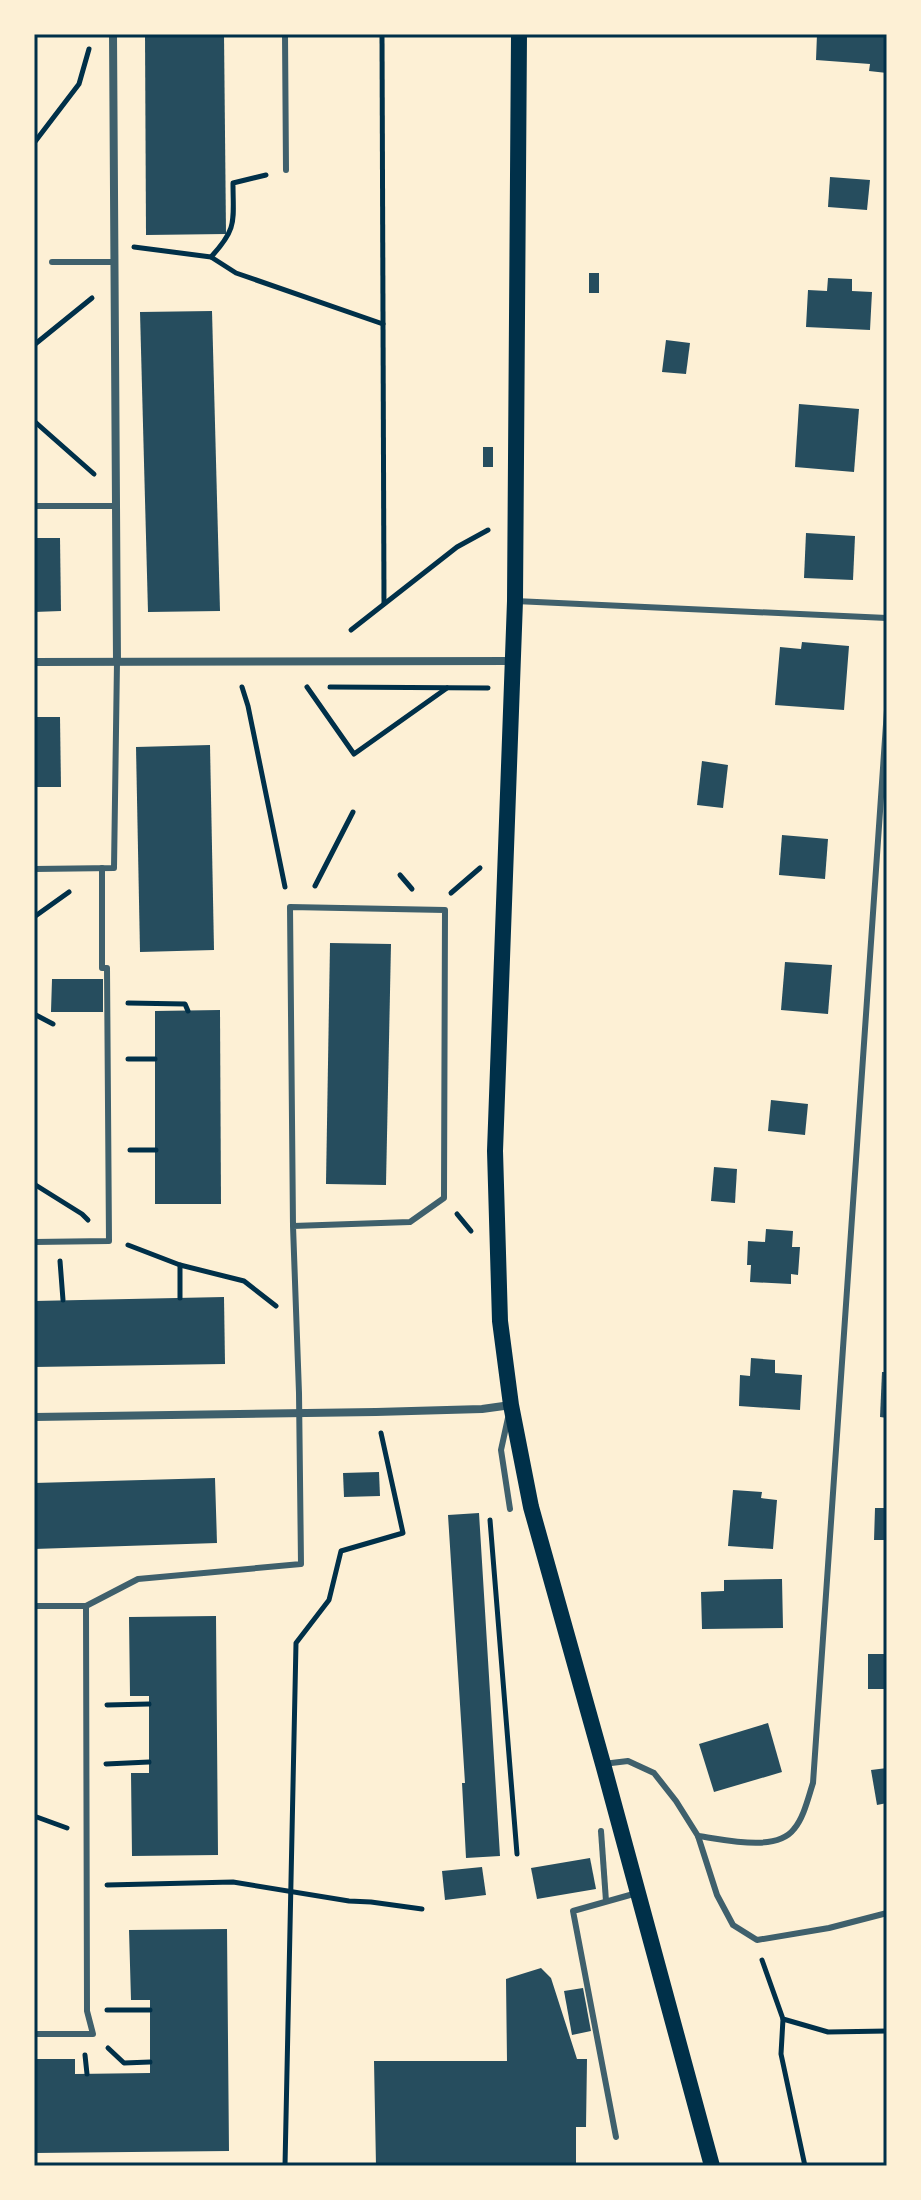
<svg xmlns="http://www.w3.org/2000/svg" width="921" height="2200" font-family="Helvetica,sans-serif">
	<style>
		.building { fill: #264d5e }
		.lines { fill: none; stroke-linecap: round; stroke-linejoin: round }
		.path { stroke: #003049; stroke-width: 5 }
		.service { stroke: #3f606c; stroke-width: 6 }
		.minor { stroke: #3f606c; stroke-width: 8 }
		.secondary { stroke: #003049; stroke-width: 16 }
		.neatline { fill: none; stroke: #003049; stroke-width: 3 }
	</style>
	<rect width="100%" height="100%" fill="#fdf0d5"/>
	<!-- building -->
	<g class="building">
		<path d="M145 34H224L226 234 146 235Z"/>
		<path d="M817 34H887V73L869 71 870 64 816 60Z"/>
		<path d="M830 177 870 180 867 210 828 207Z"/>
		<rect x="589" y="273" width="10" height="20"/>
		<path d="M828 278 852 279V291L872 292 870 330 806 327 808 290 827 291Z"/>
		<path d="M212 311 220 611 148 612 140 312Z"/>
		<path d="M666 340 690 343 686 374 662 372Z"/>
		<path d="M799 404 859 409 854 472 795 467Z"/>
		<rect x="483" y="447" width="10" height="20"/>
		<path d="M806 533 855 536 853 580 804 578Z"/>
		<path d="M34 538H60L61 611 34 612Z"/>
		<path d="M802 642 849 646 844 710 775 705 780 647 801 649Z"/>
		<path d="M34 717H60L61 787H34Z"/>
		<path d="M210 745 214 950 140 952 136 747Z"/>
		<path d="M702 761 728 765 723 808 697 805Z"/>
		<path d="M782 835 828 839 825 879 779 875Z"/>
		<path d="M330 943 391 944 386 1185 326 1184Z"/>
		<path d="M785 962 832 965 828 1014 781 1010Z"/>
		<path d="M52 979H103V1012H51Z"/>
		<path d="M220 1010 221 1204H155V1011Z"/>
		<path d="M771 1100 808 1104 805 1135 768 1131Z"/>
		<path d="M714 1167 737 1169 735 1203 711 1201Z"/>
		<path d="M766 1229 793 1231 792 1247H800L798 1275 791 1274V1284L750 1282 751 1265H747L748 1241 765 1242Z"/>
		<path d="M224 1297 225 1364 34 1367V1301Z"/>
		<path d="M751 1358 775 1360V1373L802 1375 800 1410 739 1406 740 1375 750 1376Z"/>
		<path d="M882 1372H887V1418L880 1417Z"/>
		<path d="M379 1472 380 1496 344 1497 343 1473Z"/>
		<path d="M215 1478 217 1543 34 1549V1483Z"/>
		<path d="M733 1490 762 1492 761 1498 777 1500 773 1549 728 1546Z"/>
		<path d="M875 1508H887V1540H874Z"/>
		<path d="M479 1513 500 1856 466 1858 462 1783H465L448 1515Z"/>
		<path d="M782 1579 783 1628 702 1629 701 1592 724 1591V1580Z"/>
		<path d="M216 1616 218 1855 132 1856 131 1773H149V1696H130L129 1617Z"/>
		<rect x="868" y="1654" width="19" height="35"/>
		<path d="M768 1723 782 1772 714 1792 699 1744Z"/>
		<path d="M887 1768V1803L877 1805 871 1770Z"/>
		<path d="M590 1858 596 1889 537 1899 531 1868Z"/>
		<path d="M482 1867 486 1895 445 1900 442 1871Z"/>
		<path d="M227 1929 229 2151 34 2153V2059H75V2074L150 2073V2000H131L129 1930Z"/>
		<path d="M541 1968 551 1978 577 2059H587L586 2127H576V2166H376L374 2061H507L506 1979Z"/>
		<path d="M583 1988 591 2031 572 2035 564 1991Z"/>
	</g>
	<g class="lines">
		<!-- path -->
		<g class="path">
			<path d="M382 34 384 604"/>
			<path d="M34 143 79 84 89 49"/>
			<path d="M134 247 211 257 236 273 383 324"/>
			<path d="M211 257C238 228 233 221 233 183L266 175"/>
			<path d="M34 345 92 298"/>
			<path d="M34 421 94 474"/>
			<path d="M351 630 457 547 488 530"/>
			<path d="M242 687 248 706 285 887"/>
			<path d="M307 687 354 754 447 688"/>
			<path d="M330 687 488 688"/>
			<path d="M400 875 412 889"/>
			<path d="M315 886 353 812"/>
			<path d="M451 893 480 868"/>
			<path d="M34 917 69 892"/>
			<path d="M128 1003 185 1004 188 1011"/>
			<path d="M34 1014 53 1024"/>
			<path d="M128 1059H155"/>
			<path d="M130 1150H156"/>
			<path d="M34 1184 82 1214 88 1220"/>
			<path d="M457 1214 471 1231"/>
			<path d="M128 1245 180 1265 244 1281 276 1306"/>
			<path d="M60 1261 63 1300"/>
			<path d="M180 1265V1298"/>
			<path d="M490 1520 517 1854"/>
			<path d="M107 1705 149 1704"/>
			<path d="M106 1764 149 1762"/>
			<path d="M34 1816 67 1828"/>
			<path d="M107 1885 233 1882 349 1901 371 1902 422 1909"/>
			<path d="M762 1960 783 2019 828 2032 887 2031"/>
			<path d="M107 2010H150"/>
			<path d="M783 2019 781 2054 805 2166"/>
			<path d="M108 2048 124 2063 150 2062"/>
			<path d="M85 2055 87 2074"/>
			<path d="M285 2166 296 1643 329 1600 341 1551 403 1533 381 1433"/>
		</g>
		<!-- service -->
		<g class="service">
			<path d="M285 34 286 170"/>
			<path d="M52 262H114"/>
			<path d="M34 506H116"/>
			<path d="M515 601 887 618"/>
			<path d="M34 869 114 868 117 662"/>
			<path d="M34 1242 109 1241 107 968H102V868"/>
			<path d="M508 1418 501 1450 510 1509"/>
			<path d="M34 1606H86L138 1579 301 1564 299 1393 293 1226 290 907 445 910 444 1198 410 1222 293 1226"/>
			<path d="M603 1764 628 1761 654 1773 676 1801 698 1836 717 1895 733 1925 757 1940 829 1928 887 1913"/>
			<path d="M601 1831 606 1901"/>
			<path d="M698 1836C723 1839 776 1853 794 1829 804 1817 808 1798 813 1783L887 710"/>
			<path d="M34 2034H93L87 2011 86 1606"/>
			<path d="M616 2137 573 1911 637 1893"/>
		</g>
		<!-- minor -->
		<g class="minor">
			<path d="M113 34 117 662"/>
			<path d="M34 662 512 661"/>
			<path d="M34 1417 376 1412 482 1409 511 1405"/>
		</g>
		<!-- secondary -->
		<path class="secondary" d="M519 34 515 601 495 1151 500 1321 511 1405 531 1507 603 1764 712 2166"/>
	</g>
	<!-- border -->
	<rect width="921" height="2200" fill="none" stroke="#fdf0d5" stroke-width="72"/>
	<rect x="36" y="36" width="849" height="2128" class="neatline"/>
</svg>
